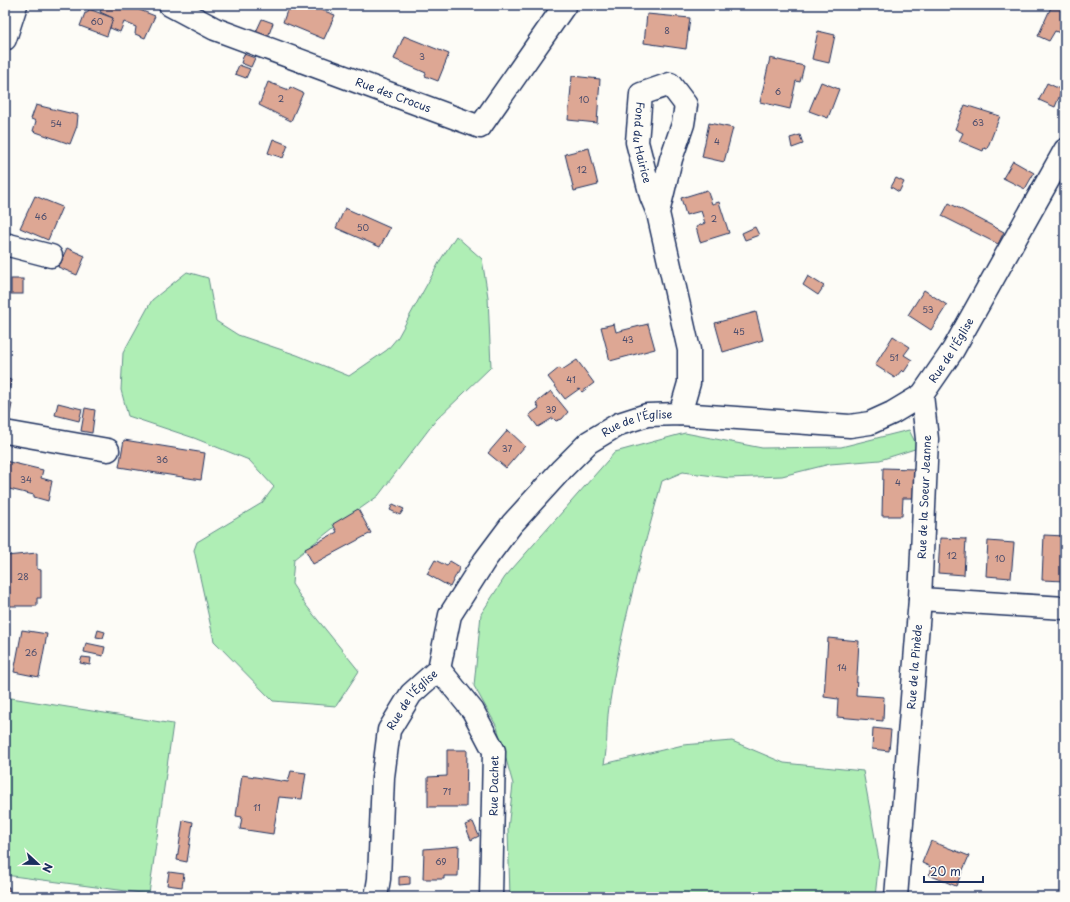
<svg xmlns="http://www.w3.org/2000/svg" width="1070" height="902" font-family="'Playpen Sans',sans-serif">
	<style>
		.green { fill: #afeeb5; stroke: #658e8a }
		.building { fill: #dda794; stroke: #1b2f5e }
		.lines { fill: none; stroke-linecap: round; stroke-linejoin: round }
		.minor-casing { stroke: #1b2f5e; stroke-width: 25 }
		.minor { stroke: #fdfcf7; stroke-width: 22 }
		.labels { text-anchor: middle; stroke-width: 3.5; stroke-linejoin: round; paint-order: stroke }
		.number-label { font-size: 9px; fill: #4c4d6c }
		.street-label { font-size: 11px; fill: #1b2f5e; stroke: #fdfcf7 }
	</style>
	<rect width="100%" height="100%" fill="#fdfcf7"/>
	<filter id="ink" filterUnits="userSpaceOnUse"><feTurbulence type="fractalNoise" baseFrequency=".025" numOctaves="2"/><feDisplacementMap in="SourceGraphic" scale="8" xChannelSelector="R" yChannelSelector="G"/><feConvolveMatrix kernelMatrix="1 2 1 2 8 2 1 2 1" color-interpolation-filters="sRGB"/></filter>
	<g filter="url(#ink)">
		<!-- green -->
		<g class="green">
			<path d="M456 236 482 259 488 297 491 367 436 420 378 496 337 525 294 559 292 584 305 604 359 671 336 706 273 701 214 641 194 550 197 542 262 503 274 487 249 460 194 438 128 416 121 390 123 353 152 300 187 272 208 278 216 321 238 335 297 355 349 376 387 350 398 337 441 259Z"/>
			<path d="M909 430 918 448 880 460 830 464 782 476 729 478 683 472 662 481C642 555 620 630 609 707 606 726 608 745 604 764L683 745 732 741 784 763 863 771 879 860 875 897H510L508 829 513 784 497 727 474 686 481 614 505 577 615 452 685 433 762 448 841 447Z"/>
			<path d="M5 697 173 724 149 894 5 875Z"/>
		</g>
		<!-- building -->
		<g class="building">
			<path d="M103 5H127L155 16 145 38 135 34 136 27 124 22 120 32 110 28 113 18 100 12Z"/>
			<path d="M289 5H308L335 15 324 39 283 22Z"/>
			<path d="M1052 5 1065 8V35L1055 31 1049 41 1038 36Z"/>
			<path d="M89 9 113 18 107 36 80 26 85 13H87Z"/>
			<path d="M647 14 690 18 686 49 644 43Z"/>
			<path d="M262 19 273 23 268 37 256 32Z"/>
			<path d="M818 31 835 35 829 63 812 59Z"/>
			<path d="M404 36 449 54 438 81 425 76 426 73 394 59Z"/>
			<path d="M244 54 255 58 251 67 241 63Z"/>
			<path d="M770 58 804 66 800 82 796 81 790 109 760 102Z"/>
			<path d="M239 65 250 69 246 78 235 74Z"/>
			<path d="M572 76 600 79 597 123 568 120Z"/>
			<path d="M268 82 289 90 290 87 303 93 291 121 259 105Z"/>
			<path d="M821 82 839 89 828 118 809 111Z"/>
			<path d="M1047 83 1062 90 1055 107 1039 100Z"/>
			<path d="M36 105 78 115 77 126 70 144 33 131 36 121 31 119Z"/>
			<path d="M965 105 1000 116 987 149 984 148 983 151 959 141 963 133 955 129Z"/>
			<path d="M709 123 733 128 724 162 702 157Z"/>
			<path d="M800 135 803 144 792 148 790 138Z"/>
			<path d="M273 139 288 145 283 158 268 153Z"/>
			<path d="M589 148 598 185 574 191 565 154Z"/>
			<path d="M1013 161 1034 173 1025 189 1003 178Z"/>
			<path d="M896 178 904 182 899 192 891 187Z"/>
			<path d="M707 190 712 204 719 202 729 233 700 242 696 227 705 223 701 211 686 215 681 198Z"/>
			<path d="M35 196 62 207 48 240 20 228Z"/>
			<path d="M949 203 1004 232 998 244 942 216Z"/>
			<path d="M345 208 390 228 380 247 336 228Z"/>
			<path d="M755 227 759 235 745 240 742 233Z"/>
			<path d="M67 248 85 256 77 275 58 267Z"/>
			<path d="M808 276 824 286 818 295 803 285Z"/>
			<rect x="11" y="279" width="12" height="15"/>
			<path d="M924 290 947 305 931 330 908 315Z"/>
			<rect x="5" y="295" width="3" height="32"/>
			<path d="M756 312 763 340 723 352 715 323Z"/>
			<path d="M614 324 616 332 648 324 655 349 610 361 601 327Z"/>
			<path d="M893 336 910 347 904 355 912 360 904 372 902 370 895 378 875 365Z"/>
			<path d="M577 360 594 383 582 392 579 389 565 399 548 377 559 368 562 370Z"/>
			<path d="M5 378 11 380 6 403 12 404 10 414H5Z"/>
			<path d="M551 391 568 412 562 419 556 421 553 418 538 427 529 415 539 408 536 403Z"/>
			<path d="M58 403 82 409 79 421 55 415Z"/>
			<path d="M85 408 95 410 92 433 81 431Z"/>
			<path d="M508 430 525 446 506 468 488 453Z"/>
			<path d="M124 440 205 453 201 480 119 467Z"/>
			<path d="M5 461 43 470 41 478 52 481 48 501 34 497V495L5 488Z"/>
			<path d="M883 468 914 469V498H903L902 516H882Z"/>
			<path d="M393 504 404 509 400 515 390 510Z"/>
			<path d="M358 509 371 533 313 564 305 549 337 532 333 524Z"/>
			<path d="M1044 535 1065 536V581L1042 580Z"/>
			<path d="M940 538 966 539 964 575 938 573Z"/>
			<path d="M988 541 1014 543 1011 578 986 576Z"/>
			<path d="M37 553V569L41 570V598H37V606H5L6 556Z"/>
			<path d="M435 560 447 566 450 561 460 567 450 587 427 574Z"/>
			<path d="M22 630 47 634 39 677 14 672Z"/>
			<path d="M98 630 105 632 103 638 96 637Z"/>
			<path d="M828 638 859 641 856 695 884 697 883 721 837 717 838 699 824 697Z"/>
			<path d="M86 643 105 647 103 656 84 652Z"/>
			<path d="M82 657 91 658 90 665 80 663Z"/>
			<path d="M873 728 891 730 889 751 872 749Z"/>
			<path d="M447 750H467L466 807H428V777L447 776Z"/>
			<path d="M291 771 306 773 302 799 279 797 273 834 240 829 242 817 236 816 242 775 288 782Z"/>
			<path d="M183 820 193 822 187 862 177 860Z"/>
			<path d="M473 822 479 836 471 840 465 825Z"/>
			<path d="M931 841 969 856 956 886 929 875 931 867 922 863Z"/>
			<path d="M459 846 458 876H444V879H423L424 849Z"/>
			<path d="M169 872 184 874 182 887 167 885Z"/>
			<path d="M410 876V884L399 885V877Z"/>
			<path d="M5 887H9L10 897H5Z"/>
		</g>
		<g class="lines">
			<defs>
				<g id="minor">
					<path id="s1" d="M170 5 215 29 480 127 565 5"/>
					<path d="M5 39 16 5"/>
					<path id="s2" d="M658 213 671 159 683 124 686 105 670 84 641 94 637 142 651 196 658 213 689 350V383L680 414"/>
					<path d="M5 244 51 256"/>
					<path d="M5 432 108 450"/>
					<path d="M920 599 1065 608"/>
					<path d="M439 669 473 711 494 751 491 897"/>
					<path id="s3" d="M376 897 379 879 383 777 389 730 411 694 439 669 450 615 485 560 512 524 562 469 589 442 619 424 647 415 680 414 850 426 870 423 892 413 922 395 953 350 1065 150"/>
					<path id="s4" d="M896 897 920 599 927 439 922 395"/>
				</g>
			</defs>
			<!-- minor casing -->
			<use href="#minor" class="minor-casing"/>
			<!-- minor -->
			<use href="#minor" class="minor"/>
		</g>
	</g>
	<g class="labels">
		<!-- number labels -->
		<g class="number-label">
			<text x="97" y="25">60</text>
			<text x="667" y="34">8</text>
			<text x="422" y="60">3</text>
			<text x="778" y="95">6</text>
			<text x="281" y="102">2</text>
			<text x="584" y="103">10</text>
			<text x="978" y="126">63</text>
			<text x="56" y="127">54</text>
			<text x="717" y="145">4</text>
			<text x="582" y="173">12</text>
			<text x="41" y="220">46</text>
			<text x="714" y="222">2</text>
			<text x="363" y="231">50</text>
			<text x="928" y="313">53</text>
			<text x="739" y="335">45</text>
			<text x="628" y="343">43</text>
			<text x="894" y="361">51</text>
			<text x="571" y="383">41</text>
			<text x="551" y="413">39</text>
			<text x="507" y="452">37</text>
			<text x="162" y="463">36</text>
			<text x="26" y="483">34</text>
			<text x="898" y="486">4</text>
			<text x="952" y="559">12</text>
			<text x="1000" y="562">10</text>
			<text x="23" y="580">28</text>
			<text x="31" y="656">26</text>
			<text x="842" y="671">14</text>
			<text x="447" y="795">71</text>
			<text x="257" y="811">11</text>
			<text x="441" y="865">69</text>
		</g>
		<!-- street labels -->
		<g class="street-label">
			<text dy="4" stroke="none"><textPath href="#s1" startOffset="241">Rue des Crocus</textPath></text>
			<text dy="4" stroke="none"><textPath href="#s2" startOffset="218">Fond du Hairice</textPath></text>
			<text dy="4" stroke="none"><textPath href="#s3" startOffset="926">Rue de l'Église</textPath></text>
			<text dy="4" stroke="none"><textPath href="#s3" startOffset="578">Rue de l'Église</textPath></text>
			<text dy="4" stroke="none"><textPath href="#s4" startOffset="401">Rue de la Soeur Jeanne</textPath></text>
			<text dy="4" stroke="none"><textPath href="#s4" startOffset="231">Rue de la Pinède</textPath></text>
			<text dy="4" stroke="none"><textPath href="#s3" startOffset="206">Rue de l'Église</textPath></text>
			<text transform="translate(494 786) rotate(-89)" y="4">Rue Dachet</text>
		</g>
	</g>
	<!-- margin -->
	<rect width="1070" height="902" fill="none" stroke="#fdfcf7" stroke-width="20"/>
	<rect x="10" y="10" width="1050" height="882" fill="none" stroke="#1b2f5e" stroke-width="1.5" filter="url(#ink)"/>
	<!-- north arrow -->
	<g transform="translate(38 864) rotate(112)" stroke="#fdfcf7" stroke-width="3" paint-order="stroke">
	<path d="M0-3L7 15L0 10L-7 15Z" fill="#1b2f5e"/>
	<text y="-6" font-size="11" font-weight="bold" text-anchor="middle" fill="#1b2f5e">N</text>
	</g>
	<!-- scale -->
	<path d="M924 876v6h59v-6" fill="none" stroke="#1b2f5e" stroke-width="2"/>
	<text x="930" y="876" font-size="12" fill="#1b2f5e" stroke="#fdfcf7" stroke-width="3" paint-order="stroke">20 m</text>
</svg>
